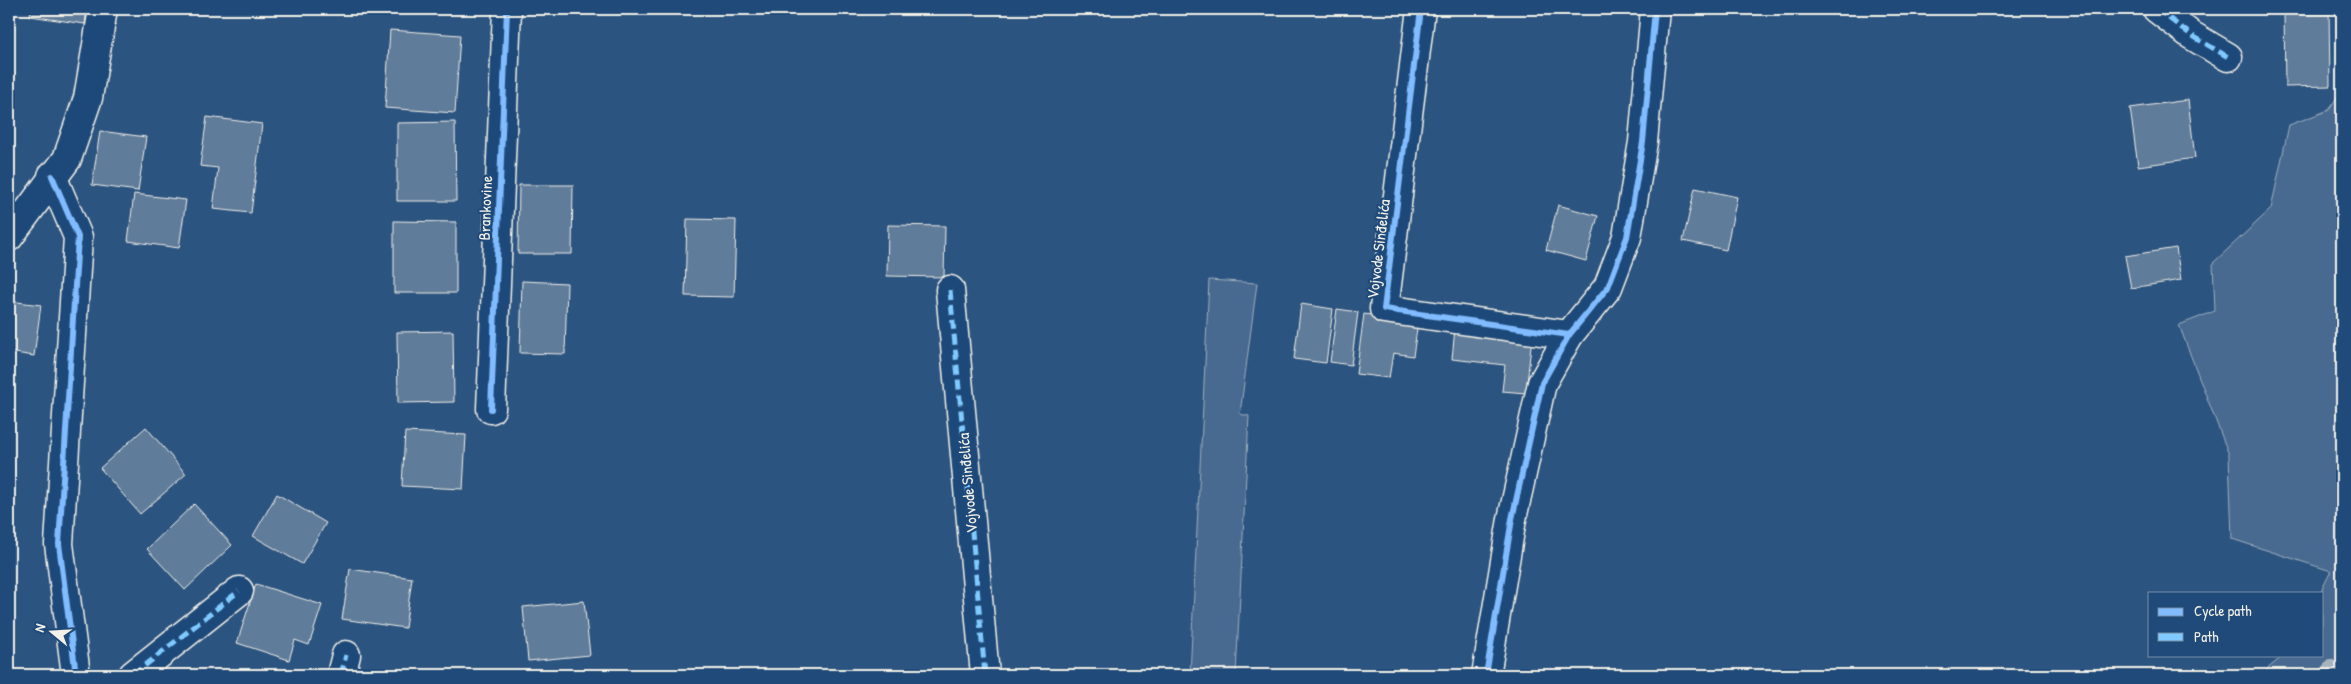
<svg xmlns="http://www.w3.org/2000/svg" width="2351" height="684" font-family="'Patrick Hand',sans-serif">
	<style>
		.green { fill: #496b90; stroke: #9eaebc }
		.lines { fill: none; stroke-linecap: round; stroke-linejoin: round }
		.stream { stroke: #a7b4c0; stroke-width: 10 }
		.building { fill: #5e7b9a; stroke: #f4f1e8 }
		.minor-casing { stroke: #f4f1e8; stroke-width: 31 }
		.minor { stroke: #1f4a7a; stroke-width: 28 }
		.quiet { stroke: #80caff; stroke-width: 5; stroke-dasharray: 10 5; stroke-linecap: butt }
		.cycleway-casing { stroke: #1f4a7a; stroke-width: 9 }
		.cycleway { stroke: #80bcff; stroke-width: 6 }
		.labels { text-anchor: middle; stroke-width: 4.5; stroke-linejoin: round; paint-order: stroke }
		.street-label { font-size: 16px; fill: #f4f1e8; stroke: #1f4a7a }
	</style>
	<rect width="100%" height="100%" fill="#2c5481"/>
	<filter id="ink" filterUnits="userSpaceOnUse"><feTurbulence type="fractalNoise" baseFrequency=".02" numOctaves="2"/><feDisplacementMap in="SourceGraphic" scale="10" xChannelSelector="R" yChannelSelector="G"/><feConvolveMatrix kernelMatrix="1 2 1 2 8 2 1 2 1" color-interpolation-filters="sRGB"/></filter>
	<g filter="url(#ink)">
		<!-- green -->
		<g class="green">
			<path d="M2342 89V675H2260L2284 655H2322V593H2320L2331 571 2232 539 2229 455 2179 325 2215 311 2213 263 2271 209 2289 125 2329 110Z"/>
			<path d="M1209 280 1257 283 1240 414 1249 416 1236 675H1190Z"/>
		</g>
		<g class="lines">
			<!-- stream -->
			<path class="stream" d="M2322 675 2331 664"/>
		</g>
		<!-- building -->
		<g class="building">
			<path d="M31 9H87L85 24 30 16Z"/>
			<path d="M2284 9H2329L2330 86 2285 87Z"/>
			<path d="M390 30 460 35 455 113 385 108Z"/>
			<path d="M2188 100 2195 158 2138 166 2130 108Z"/>
			<path d="M207 117 262 124 251 213 213 209 218 168 200 166Z"/>
			<path d="M455 122 456 201H397V123Z"/>
			<path d="M100 131 146 137 138 191 92 185Z"/>
			<path d="M519 185H573L572 254H518Z"/>
			<path d="M1695 188 1737 197 1726 250 1683 241Z"/>
			<path d="M134 194 186 200 179 248 128 241Z"/>
			<path d="M1558 205 1598 216 1586 261 1546 250Z"/>
			<path d="M687 219 736 220 734 297 685 296Z"/>
			<path d="M394 221 456 222V293H394Z"/>
			<path d="M888 225 945 226 944 277 887 276Z"/>
			<path d="M2176 248 2181 280 2131 288 2125 256Z"/>
			<path d="M522 281 567 283 565 354 520 353Z"/>
			<path d="M9 301 41 305 34 356 9 352Z"/>
			<path d="M1301 304 1333 309 1326 363 1294 359Z"/>
			<path d="M1337 309 1358 312 1351 365 1330 362Z"/>
			<path d="M1364 314 1418 322 1413 356 1393 353 1389 378 1356 374Z"/>
			<path d="M1455 328 1532 336 1526 393 1502 391 1505 365 1452 359Z"/>
			<path d="M453 331 454 402 398 403 397 332Z"/>
			<path d="M146 427 186 474 140 514 100 468Z"/>
			<path d="M405 432 466 435 463 489 402 486Z"/>
			<path d="M277 494 326 523 302 564 253 536Z"/>
			<path d="M194 504 232 545 185 590 147 549Z"/>
			<path d="M350 569 412 578 405 628 342 619Z"/>
			<path d="M256 584 322 605 309 645 295 640 289 660 237 643Z"/>
			<path d="M584 601 590 655 528 661 523 607Z"/>
		</g>
		<g class="lines">
			<defs>
				<g id="minor">
					<path d="M1421 9 1384 309 1569 335"/>
					<path d="M2157 9 2191 35 2228 57"/>
					<path d="M52 176 78 237 59 544 76 675"/>
					<path d="M9 237 67 159 88 98 103 9"/>
					<path d="M950 290 985 675"/>
					<path d="M491 409 507 9"/>
					<path d="M133 675 239 591"/>
					<path d="M341 675 346 655"/>
					<path d="M1486 675 1512 519 1542 383 1569 335 1608 287 1627 237 1643 142 1655 9"/>
				</g>
			</defs>
			<!-- minor casing -->
			<use href="#minor" class="minor-casing"/>
			<!-- minor -->
			<use href="#minor" class="minor"/>
			<!-- quiet -->
			<g class="quiet">
				<path d="M2157 9 2191 35 2228 57"/>
				<path d="M950 290 985 675"/>
				<path d="M133 675 239 591"/>
				<path d="M341 675 346 655"/>
			</g>
			<defs>
				<g id="cycleway">
					<path d="M1421 9 1384 309 1569 335"/>
					<path d="M52 176 78 237 59 544 76 675"/>
					<path d="M491 409 507 9"/>
					<path d="M1486 675 1512 519 1542 383 1569 335 1608 287 1627 237 1643 142 1655 9"/>
				</g>
			</defs>
			<!-- cycleway casing -->
			<use href="#cycleway" class="cycleway-casing"/>
			<!-- cycleway -->
			<use href="#cycleway" class="cycleway"/>
		</g>
	</g>
	<g class="labels">
		<!-- street labels -->
		<g class="street-label">
			<text transform="translate(485 208) rotate(-88)" y="6">Brankovine</text>
			<text transform="translate(1378 249) rotate(-83)" y="6">Vojvode Sinđelića</text>
			<text transform="translate(967 483) rotate(-95)" y="6">Vojvode Sinđelića</text>
		</g>
	</g>
	<!-- margin -->
	<rect width="2351" height="684" fill="none" stroke="#1f4a7a" stroke-width="30"/>
	<rect x="15" y="15" width="2321" height="654" fill="none" stroke="#f4f1e8" stroke-width="2" filter="url(#ink)"/>
	<!-- legend -->
	<rect x="2148" y="592" width="175" height="65" fill="#1f4a7a" stroke="#748da6"/>
	<rect x="2158" y="608" width="25" height="8" fill="#80bcff" stroke="#748da6"/>
	<text x="2194" y="616" font-size="15" fill="#f4f1e8">Cycle path</text>
	<rect x="2158" y="633" width="25" height="8" fill="#80caff" stroke="#748da6"/>
	<text x="2194" y="642" font-size="15" fill="#f4f1e8">Path</text>
	<!-- north arrow -->
	<g transform="translate(52 632) rotate(288)" stroke="#1f4a7a" stroke-width="4" paint-order="stroke">
	<path d="M0-4L9 19L0 12L-9 19Z" fill="#f4f1e8"/>
	<text y="-8" font-size="14" font-weight="bold" text-anchor="middle" fill="#f4f1e8">N</text>
	</g>
</svg>
